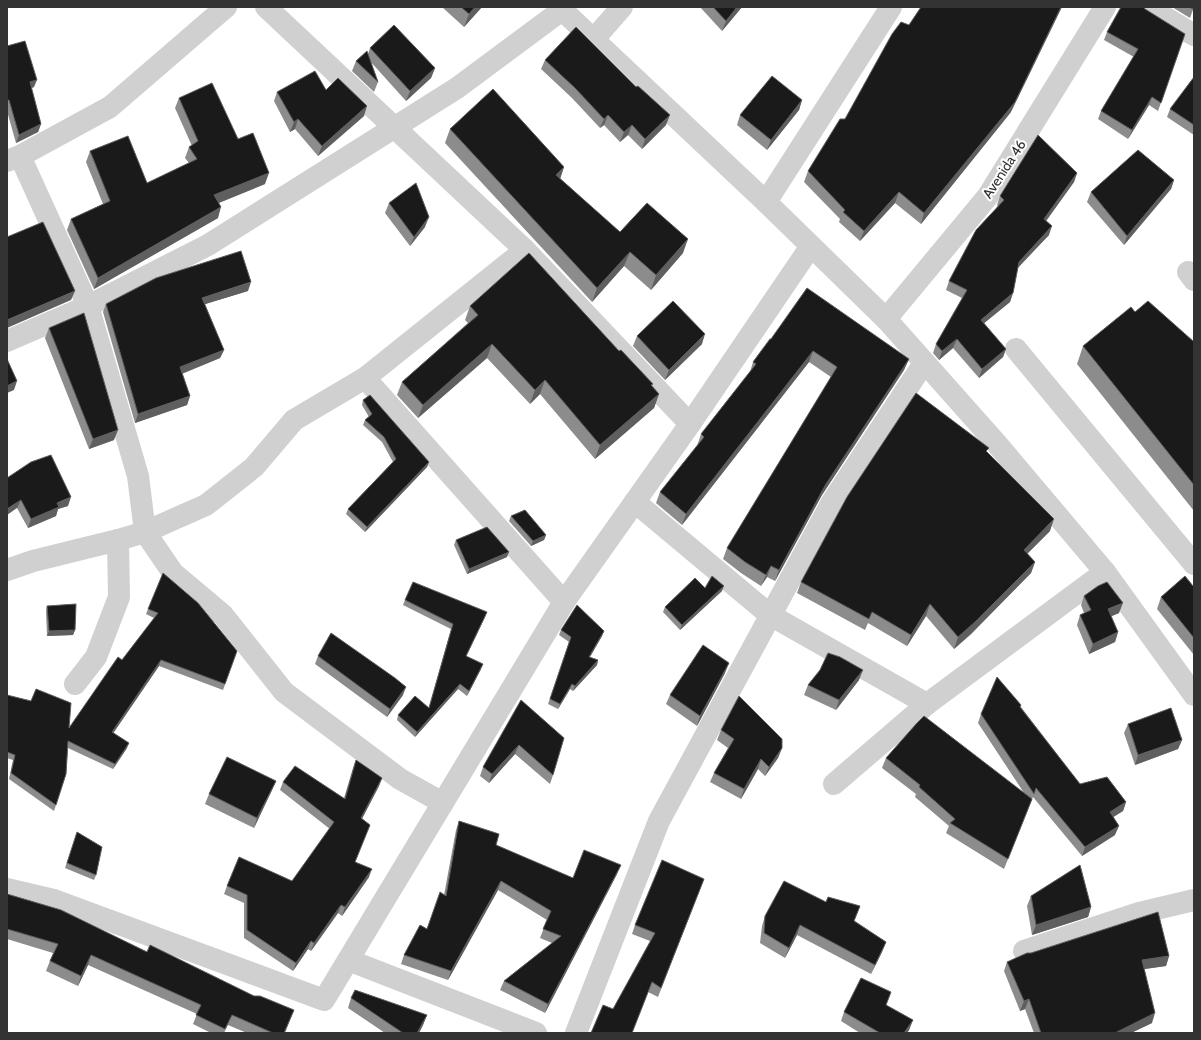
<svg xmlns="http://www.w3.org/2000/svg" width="1201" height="1040" font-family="Cabin,sans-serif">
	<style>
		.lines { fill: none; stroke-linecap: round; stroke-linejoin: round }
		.minor { stroke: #d0d0d0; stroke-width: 22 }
		.wall { fill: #8c8c8c }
		.shaded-wall { fill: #5f5f5f }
		.building { fill: #1a1a1a; stroke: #5f5f5f }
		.labels { text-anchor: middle; stroke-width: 4; stroke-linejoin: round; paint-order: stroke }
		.street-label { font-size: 14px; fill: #333; stroke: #fff }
	</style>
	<rect width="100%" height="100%" fill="#fff"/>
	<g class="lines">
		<!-- minor -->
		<g class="minor">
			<path d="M266 7 525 250 690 424"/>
			<path d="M559 7 766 202 886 319 997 444 1105 572 1194 695"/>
			<path d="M1148 7 1194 35"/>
			<path d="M594 39 622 7"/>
			<path d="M20 156 88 306 138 476 145 532 173 573 223 615 284 692 400 779 443 803"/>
			<path d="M7 161 20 156 110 107 226 7"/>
			<path d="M766 202 891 7"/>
			<path d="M1188 272 1194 280"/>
			<path d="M886 319 988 196 1105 7"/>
			<path d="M7 341 88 306 208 245 457 88 562 10"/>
			<path d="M1016 349 1194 564"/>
			<path d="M365 378 564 602"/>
			<path d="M635 502 770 615 927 704"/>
			<path d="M7 570 33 561 118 540 145 532 206 505 254 467 294 420 365 378 525 250"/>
			<path d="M75 684 96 657 119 597 118 540"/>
			<path d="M834 784 927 704 1105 572"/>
			<path d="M7 889 54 900 324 1000 564 602 690 424 811 246"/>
			<path d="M1024 951 1139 913 1194 900"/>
			<path d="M348 960 536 1033"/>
			<path d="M576 1033 659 821 832 502 924 363"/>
		</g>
	</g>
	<!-- wall -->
	<g class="wall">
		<path d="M442 7H482L464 27Z"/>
		<path d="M700 7H742L722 31Z"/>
		<path d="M1172 7H1194L1190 18Z"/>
		<path d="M1145 9 1185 34 1158 111 1149 105 1128 139 1098 119 1101 111 1134 57 1104 40 1107 32Z"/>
		<path d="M7 46 34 87 31 88 41 124 38 132 16 143 7 111Z"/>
		<path d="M370 48 435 68 431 78 406 101 370 61 378 82 374 92 352 71 356 61 368 54Z"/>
		<path d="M545 60 666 125 642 149 628 135 620 142 604 125 600 128 572 98 541 69Z"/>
		<path d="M1194 77V135L1167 117 1170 109Z"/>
		<path d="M326 90 364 116 318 156 295 129 290 132 274 101 277 92Z"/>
		<path d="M179 98 238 139 265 184 219 203 218 218 94 289 67 230 71 219 103 204 86 162 90 151 147 183 189 163 185 158 189 147 192 146 175 108Z"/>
		<path d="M802 100 799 110 767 150 737 125 740 115Z"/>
		<path d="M1011 112 921 224 895 203 860 241 839 222 840 219 804 182 808 171Z"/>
		<path d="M450 129 564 167 560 179 620 232 683 253 651 290 624 266 592 302 445 143Z"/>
		<path d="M1077 173 1074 182 1046 221 1049 235 1017 268 1013 293 1010 302 984 323 1006 349 1003 357 979 378 953 348 939 360 933 353 936 344 962 298 946 290 949 281 998 206 997 205 1000 196Z"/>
		<path d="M1174 180 1171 189 1124 245 1087 202 1091 192Z"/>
		<path d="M389 203 425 227 410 246 385 213Z"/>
		<path d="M248 291 205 304 224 350 220 358 182 374 190 396 187 405 135 423 103 312 106 304Z"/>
		<path d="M470 306 619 351 653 384 652 386 659 394 654 408 595 459 540 394 530 404 487 358 418 418 397 395 402 382 468 323 465 320Z"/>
		<path d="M1135 312 1193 341 1194 340V511L1077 364 1083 346Z"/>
		<path d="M49 328 114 440 89 449 45 338Z"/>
		<path d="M637 336 702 344 665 380 633 346Z"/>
		<path d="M771 339 909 359 904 370 822 495 775 581 767 577 761 586 741 573 723 559 727 548 831 377 809 362 682 525 656 503 660 492 697 446 701 434 750 372 753 362Z"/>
		<path d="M363 400 429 462 427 467 365 532 346 514 348 509 393 462 382 442 363 425 365 420 369 417 362 405Z"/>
		<path d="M987 452 1050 531 1027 554 1035 562 1031 573 971 634 954 649 926 616 907 646 868 623 865 630 797 593 801 582Z"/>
		<path d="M7 478 68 506 58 509 56 516 28 528 17 508Z"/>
		<path d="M511 516 546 535 544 540 531 546 509 521Z"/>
		<path d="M456 540 507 557 467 574 454 545Z"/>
		<path d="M163 573 237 651 223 690 159 666 113 733 127 748 113 769 68 748 66 774 54 811 9 779 13 760 7 758V695L69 728 154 618 146 614Z"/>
		<path d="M1193 586H1194V655L1157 609 1161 597Z"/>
		<path d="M705 588 722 591 680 630 663 612 665 607Z"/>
		<path d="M1084 596 1119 613 1111 616 1118 632 1115 642 1089 654 1077 625 1080 615 1084 613 1081 605Z"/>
		<path d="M405 600 485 617 466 656 481 669 467 696 458 689 415 737 397 720 398 715 429 707 451 629 403 605Z"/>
		<path d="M47 606 75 630 73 635 47 636 46 611Z"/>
		<path d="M561 630 604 631 602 636 590 657 598 660 597 665 573 691 570 689 558 709 548 704 569 642 559 635Z"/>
		<path d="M318 656 403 695 387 717 315 664Z"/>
		<path d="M725 673 697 726 666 704 670 695Z"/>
		<path d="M859 680 836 710 804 695 808 685Z"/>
		<path d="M521 700 553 775 550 784 515 754 489 783 480 776 483 767Z"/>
		<path d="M1021 707 1080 784 1126 802 1123 811 1113 817 1115 835 1082 856 1033 797 1004 869 946 833 949 826 915 797 916 794 882 768 886 758 1024 793 978 723 981 714Z"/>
		<path d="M1128 724 1182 740 1178 749 1135 765 1124 733Z"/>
		<path d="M721 730 782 748 778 758 765 776 758 769 741 799 710 782 714 773 728 748 717 740Z"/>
		<path d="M356 760 382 778 379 786 362 819 370 825 355 862 369 877 342 916 338 913 311 951 308 949 293 971 244 938V903L224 894 227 886 292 881 330 829 280 790 283 782 344 798 353 768Z"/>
		<path d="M276 781 272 790 254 828 205 804 209 794Z"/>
		<path d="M459 821 496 845 573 878 617 874 545 1013 500 990 504 981 552 943 540 938 547 920 498 890 448 980 401 964 404 955 427 928 444 895 456 830Z"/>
		<path d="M77 832 96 875 94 880 65 868Z"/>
		<path d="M704 879 658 997 648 992 632 1033 613 1009 650 941 632 934 635 925Z"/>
		<path d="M7 894 254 996 294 1010 285 1033H247L228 1025 224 1033H211L193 1024 197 1014 88 965 78 986 46 971 53 953 7 939Z"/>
		<path d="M1031 896 1091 907 1088 917 1032 935 1027 906Z"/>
		<path d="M765 916 855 921 886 942 882 952 871 974 797 935 785 958 760 943 762 926Z"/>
		<path d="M1169 956 1166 966 1144 969 1152 1023 1131 1033H1034L1025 1009 1020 1011 1004 971 1007 962Z"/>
		<path d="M351 998 427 1015 423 1025 419 1033H385L348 1008Z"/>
		<path d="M886 1005 913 1020 909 1030 907 1033H860L841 1021 844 1012Z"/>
	</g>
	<!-- shaded-wall -->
	<g class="shaded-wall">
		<path d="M475 7H482L464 27 469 14Z"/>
		<path d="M737 7H742L722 31 726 21Z"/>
		<path d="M1061 7H1062L1011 112 921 224 924 213Z"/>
		<path d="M435 68 431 78 406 101 410 91Z"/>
		<path d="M37 80 34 87 27 90 30 82Z"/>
		<path d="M1152 97 1149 105 1128 139 1132 130Z"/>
		<path d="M802 100 799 110 767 150 771 140Z"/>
		<path d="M367 106 364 116 318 156 322 146Z"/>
		<path d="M608 115 604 125 600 128 604 119Z"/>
		<path d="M670 115 666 125 642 149 645 139Z"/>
		<path d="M298 119 295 129 290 132 294 122Z"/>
		<path d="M41 124 38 132 16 143 19 135Z"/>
		<path d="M632 125 628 135 620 142 624 132Z"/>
		<path d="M564 167 559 182 556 175Z"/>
		<path d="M269 173 265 184 211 206 214 195Z"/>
		<path d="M1077 173 1074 182 1041 228 1044 219Z"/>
		<path d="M1174 180 1171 189 1124 245 1127 236Z"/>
		<path d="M899 192 895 203 860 241 864 231Z"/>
		<path d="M221 207 218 218 94 289 98 278Z"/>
		<path d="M429 217 425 227 410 246 414 237Z"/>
		<path d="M1052 226 1049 235 1015 271 1019 262Z"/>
		<path d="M688 239 683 253 651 290 656 275Z"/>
		<path d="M630 252 624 266 592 302 597 288Z"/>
		<path d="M251 282 248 291 199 306 202 298Z"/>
		<path d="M75 291 71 300 7 328V320Z"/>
		<path d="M1013 293 1010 302 977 329 981 320Z"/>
		<path d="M705 334 702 344 665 380 669 370Z"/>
		<path d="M957 339 953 348 939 360 942 351Z"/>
		<path d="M492 344 487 358 418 418 423 405Z"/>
		<path d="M1006 349 1003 357 979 378 982 369Z"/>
		<path d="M224 350 220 358 176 376 180 367Z"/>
		<path d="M813 351 809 362 682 525 686 514Z"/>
		<path d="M909 359 904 370 822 495 775 581 779 570 826 484Z"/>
		<path d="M545 380 540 394 530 404 535 390Z"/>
		<path d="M17 381 14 390 7 393V386Z"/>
		<path d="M659 394 654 408 595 459 600 445Z"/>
		<path d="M190 396 187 405 135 423 138 414Z"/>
		<path d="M118 430 114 440 89 449 93 439Z"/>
		<path d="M429 462 427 467 365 532 367 527Z"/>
		<path d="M71 497 68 506 58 509 56 516 28 528 31 519 57 503Z"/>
		<path d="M21 500 17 508 7 515V509Z"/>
		<path d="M1054 519 1050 531 1019 562 1024 550Z"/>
		<path d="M546 535 544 540 531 546 533 541Z"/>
		<path d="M509 552 507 557 467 574 469 569Z"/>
		<path d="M1035 562 1031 573 971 634 954 649 958 637Z"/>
		<path d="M771 566 767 577 761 586 766 575Z"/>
		<path d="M724 586 722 591 680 630 682 625Z"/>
		<path d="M1123 603 1119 613 1105 619 1108 609Z"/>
		<path d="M930 604 926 616 907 646 911 635Z"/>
		<path d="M487 612 485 617 464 661 466 656Z"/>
		<path d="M75 630 73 635 47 636 49 631Z"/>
		<path d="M604 631 602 636 587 662 589 657Z"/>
		<path d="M1118 632 1115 642 1089 654 1093 644Z"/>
		<path d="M161 660 159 666 110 738 112 732Z"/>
		<path d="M598 660 597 665 573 691 575 686Z"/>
		<path d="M729 663 725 673 697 726 700 716Z"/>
		<path d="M483 664 481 669 467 696 469 691Z"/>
		<path d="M863 670 859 680 836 710 839 700Z"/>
		<path d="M460 684 458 689 415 737 417 732Z"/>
		<path d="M572 684 570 689 558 709 560 704Z"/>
		<path d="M406 687 403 695 387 717 390 709Z"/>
		<path d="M1182 740 1178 749 1135 765 1138 755Z"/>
		<path d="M129 743 127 748 113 769 115 764Z"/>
		<path d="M519 745 515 754 489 783 492 774Z"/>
		<path d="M782 748 778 758 765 776 769 767Z"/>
		<path d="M761 759 758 769 741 799 744 789Z"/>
		<path d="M382 778 379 786 358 826 361 818Z"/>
		<path d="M276 781 272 790 254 828 257 818Z"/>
		<path d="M1126 802 1123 811 1107 821 1110 812Z"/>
		<path d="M1119 826 1115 835 1082 856 1085 847Z"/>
		<path d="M621 865 617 874 545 1013 548 1004Z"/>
		<path d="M372 869 369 877 342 916 345 907Z"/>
		<path d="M501 881 498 890 448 980 451 971Z"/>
		<path d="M341 905 338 913 311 951 314 943Z"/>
		<path d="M1091 907 1088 917 1032 935 1036 925Z"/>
		<path d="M800 925 797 935 785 958 789 948Z"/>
		<path d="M311 941 308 949 293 971 296 963Z"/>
		<path d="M886 942 882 952 871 974 875 965Z"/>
		<path d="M91 955 88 965 78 986 81 976Z"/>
		<path d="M1169 956 1166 966 1138 970 1142 960Z"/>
		<path d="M1029 999 1025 1009 1020 1011 1024 1001Z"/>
		<path d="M1155 1013 1152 1023 1131 1033H1115Z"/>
		<path d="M427 1015 423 1025 419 1033H417Z"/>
		<path d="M913 1020 909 1030 907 1033H904Z"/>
	</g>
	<!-- building -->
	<g class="building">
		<path d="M461 7H475L469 14Z"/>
		<path d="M713 7H737L726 21Z"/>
		<path d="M921 7H1061L1015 102 924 213 899 192 864 231 843 212 845 210 808 171 840 119H845L892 34 901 22 909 25Z"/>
		<path d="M1121 7H1143L1145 9 1185 34 1161 103 1152 97 1132 130 1101 111 1138 49 1107 32Z"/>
		<path d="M1189 7H1194L1193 9Z"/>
		<path d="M394 25 435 68 410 91 370 48Z"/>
		<path d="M576 27 636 87 638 86 670 115 645 139 632 125 624 132 608 115 604 119 575 88 545 60Z"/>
		<path d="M25 41 37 80 30 82 41 124 19 135 9 100H7V46Z"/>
		<path d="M367 51 378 82 356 61Z"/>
		<path d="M315 71 326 90 338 78 367 106 322 146 298 119 294 122 277 92Z"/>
		<path d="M772 76 802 100 771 140 740 115Z"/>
		<path d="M1194 77V125L1170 109Z"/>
		<path d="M212 83 238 139 253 133 269 173 214 195 221 207 98 278 71 219 110 201 90 151 128 136 147 183 197 159 189 147 198 141 179 98Z"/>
		<path d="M493 89 564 167 556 175 620 232 647 203 688 239 656 275 630 252 597 288 450 129Z"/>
		<path d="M1038 135 1077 173 1044 219 1052 226 1019 262 1013 293 981 320 1006 349 982 369 957 339 942 351 936 344 967 290 949 281 976 230 1004 200 1000 196Z"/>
		<path d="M1138 150 1174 180 1127 236 1091 192Z"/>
		<path d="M416 183 429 217 414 237 389 203Z"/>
		<path d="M43 222 75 291 7 320V237Z"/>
		<path d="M241 251 251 282 202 298 224 350 180 367 190 396 138 414 106 304 156 278Z"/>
		<path d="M529 253 619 351 621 350 653 384 651 385 659 394 600 445 545 380 535 390 492 344 423 405 402 382 478 315 470 306Z"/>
		<path d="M807 288 909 359 826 484 779 570 771 566 766 575 745 562 727 548 837 367 813 351 686 514 660 492 704 437 701 434 756 364 753 362 770 339H771Z"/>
		<path d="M673 301 705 334 669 370 637 336Z"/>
		<path d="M1148 301 1193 341 1194 340V485L1083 346 1131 307 1135 312Z"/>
		<path d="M84 313 118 430 93 439 49 328Z"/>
		<path d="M7 359 17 381 7 386Z"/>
		<path d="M916 393 989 448 986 451 1054 519 1024 550 1035 562 975 622 958 637 930 604 911 635 872 612 869 619 801 582 847 497Z"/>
		<path d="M370 395 429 462 367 527 348 509 396 459 384 437 365 420 372 414 363 400Z"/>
		<path d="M51 455 71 497 57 503 59 507 31 519 21 500 7 509V478L31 462Z"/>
		<path d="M525 510 546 535 533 541 511 516Z"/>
		<path d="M487 527 509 552 469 569 456 540Z"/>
		<path d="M163 573 198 603 237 651 225 684 161 660 112 732 129 743 115 764 68 741 66 774 56 805 11 773 15 755 7 752V695L31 701 36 689 71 703 69 728 118 657 122 660 158 613 148 609Z"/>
		<path d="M712 576 724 586 682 625 665 607 695 578 705 588Z"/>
		<path d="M1185 576 1193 586H1194V638L1161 597Z"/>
		<path d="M413 582 487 612 466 656 483 664 469 691 460 684 417 732 398 715 415 696 429 708 453 624 405 600Z"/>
		<path d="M1107 582 1123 603 1108 609 1118 632 1093 644 1080 615 1091 610 1084 596 1098 586Z"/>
		<path d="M76 604 75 630 49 631 47 606Z"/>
		<path d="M577 605 604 631 589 657 598 660 575 686 572 684 560 704 550 699 571 637 561 630Z"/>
		<path d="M331 633 395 678 406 687 390 709 318 656Z"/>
		<path d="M703 645 729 663 700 716 670 695Z"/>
		<path d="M828 653 840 657 863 670 839 700 808 685 820 670Z"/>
		<path d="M997 677 1021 705 1020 707 1080 784 1107 777 1126 802 1110 812 1119 826 1085 847 1036 788 1034 794 981 714Z"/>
		<path d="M739 696 782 739V748L769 767 761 759 744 789 714 773 734 739 721 730Z"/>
		<path d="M521 700 564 738 553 775 519 745 492 774 483 767Z"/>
		<path d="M1171 708 1182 740 1138 755 1128 724Z"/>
		<path d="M924 716 1032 799 1008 859 950 823 955 819 919 787 920 785 886 758 917 723Z"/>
		<path d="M227 757 276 781 257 818 209 794Z"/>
		<path d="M356 760 382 778 361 818 370 825 355 862 372 869 345 907 341 905 314 943 311 941 296 963 247 930V895L227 886 239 857 292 881 334 822 283 782 295 766 345 799Z"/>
		<path d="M459 821 499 834 496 845 573 878 584 850 621 865 548 1004 504 981 561 936 543 929 551 911 501 881 451 971 404 955 420 925 427 929 440 892 446 896Z"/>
		<path d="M77 832 102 847 96 875 67 863Z"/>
		<path d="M662 860 704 879 661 988 652 982 632 1033H591L603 1005 613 1009 655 933 635 925Z"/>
		<path d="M1080 865 1091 907 1036 925 1031 896Z"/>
		<path d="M784 881 826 902 828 897 860 906 854 921 886 942 875 965 800 925 789 948 764 933 765 916Z"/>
		<path d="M7 894 61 910 147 952 150 945 254 996H260L294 1010 284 1033H273L232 1015 225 1029 196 1015 201 1005 91 955 81 976 50 961 58 944 7 929Z"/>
		<path d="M1158 912 1169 956 1142 960 1155 1013 1115 1033H1041L1029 999 1024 1001 1007 962 1027 953H1031Z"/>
		<path d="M861 978 891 992 886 1005 913 1020 904 1033H880L844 1012Z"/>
		<path d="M355 990 427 1015 417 1033H403L351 998Z"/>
	</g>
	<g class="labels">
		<!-- street labels -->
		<g class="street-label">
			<text transform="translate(1004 169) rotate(-57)" y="5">Avenida 46</text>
		</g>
	</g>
	<!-- border -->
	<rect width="1201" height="1040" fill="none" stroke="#333333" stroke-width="16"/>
</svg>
